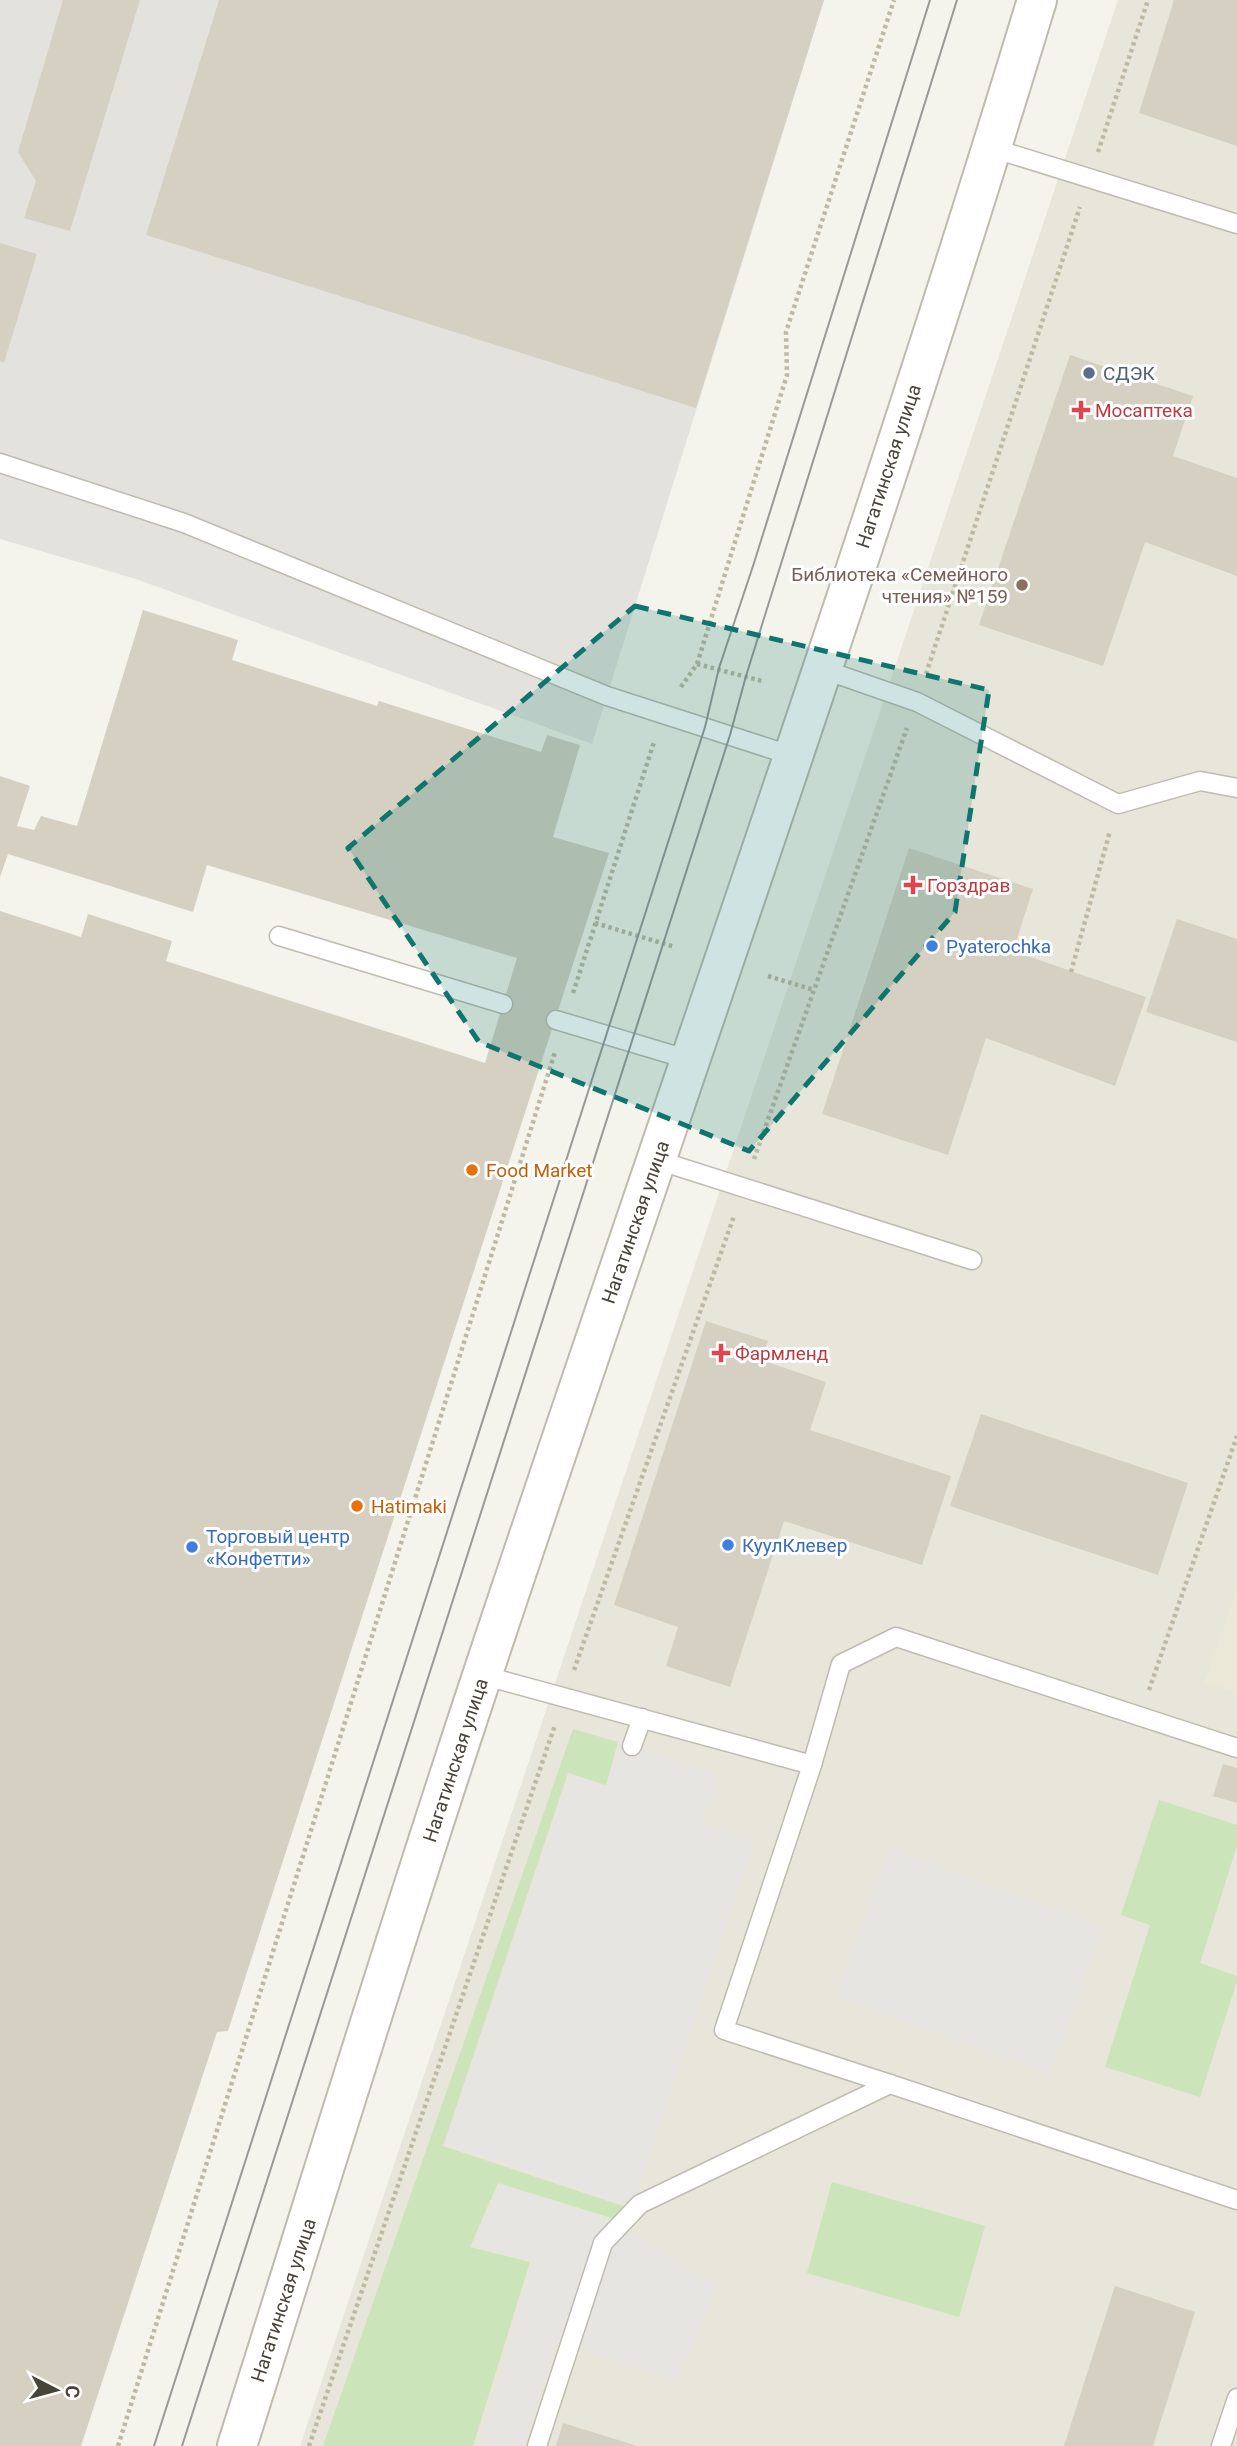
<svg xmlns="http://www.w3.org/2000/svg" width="1237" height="2446" font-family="Roboto,sans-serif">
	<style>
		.residential { fill: #e8e5da }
		.industrial { fill: #e4e2dd }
		.education { fill: #ece8d7 }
		.green { fill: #cbe4b9 }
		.parking { fill: #e7e5e2 }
		.building { fill: #d5d0c2 }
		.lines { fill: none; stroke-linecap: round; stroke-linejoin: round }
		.service-casing { stroke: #bfbbaf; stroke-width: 21 }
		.tertiary-casing { stroke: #bfbbaf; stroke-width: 42 }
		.path { stroke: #bfb8a2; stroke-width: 4.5; stroke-dasharray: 3.5 3.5; stroke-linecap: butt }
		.service { stroke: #fff; stroke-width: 18 }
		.tertiary { stroke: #fff; stroke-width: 38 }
		.tram { stroke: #999; stroke-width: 2 }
		.marked { fill: #0f766e; fill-opacity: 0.2; stroke: #0f766e; stroke-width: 5; stroke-dasharray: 14 9; stroke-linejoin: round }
		.service-dot { fill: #5c6f8a; stroke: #fff; stroke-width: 2.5 }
		.health-dot { fill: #e0444e; stroke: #fff; stroke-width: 2.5 }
		.education-dot { fill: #8d6e63; stroke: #fff; stroke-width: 2.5 }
		.shop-dot { fill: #3f7fe0; stroke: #fff; stroke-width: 2.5 }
		.food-dot { fill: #e8710a; stroke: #fff; stroke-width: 2.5 }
		.labels { text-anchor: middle; stroke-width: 6; stroke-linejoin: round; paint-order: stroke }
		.service-label { font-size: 19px; fill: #4e5e75; stroke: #fff; text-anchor: start }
		.health-label { font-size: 19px; fill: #be3a42; stroke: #fff; text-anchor: start }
		.street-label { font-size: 19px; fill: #48443a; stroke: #fff }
		.education-label { font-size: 19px; fill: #785e54; stroke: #fff; text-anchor: end }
		.shop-label { font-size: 19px; fill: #366cbe; stroke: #fff; text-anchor: start }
		.food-label { font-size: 19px; fill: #c56008; stroke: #fff; text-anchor: start }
	</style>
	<rect width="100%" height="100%" fill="#f4f3ec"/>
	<!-- residential -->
	<path class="residential" d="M1118 0H1237V2446H300Z"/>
	<!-- industrial -->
	<path class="industrial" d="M0 0H824L592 744 136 579 0 539Z"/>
	<!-- education -->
	<path class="education" d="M1237 1589V1692L1204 1683Z"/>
	<!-- green -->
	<g class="green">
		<path d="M573 1729 618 1742 606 1785 568 1773 443 2146 629 2208 618 2220 498 2183 470 2247 530 2262 473 2446H323Z"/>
		<path d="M1159 1800 1237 1825V1846L1200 1963 1237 1976V1981L1200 2097 1105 2067 1150 1925 1121 1915Z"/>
		<path d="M832 2182 985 2226 959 2317 807 2273Z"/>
	</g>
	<!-- parking -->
	<g class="parking">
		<path d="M623 1743 718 1775 702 1824 754 1842 632 2207 445 2144 569 1774 607 1787Z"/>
		<path d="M890 1849 1103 1927 1050 2074 836 1996Z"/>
		<path d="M501 2185 615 2222 718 2286 677 2381 557 2342 524 2446H480L533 2262 474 2246Z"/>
	</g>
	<!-- building -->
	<g class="building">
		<path d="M63 0H140L70 231 24 218 36 181 18 152Z"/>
		<path d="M219 0H824L696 408 146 235Z"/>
		<path d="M1174 0H1237V146L1139 113Z"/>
		<path d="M0 243 37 254 4 363 0 361Z"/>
		<path d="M1070 355 1193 396 1173 456 1237 478V576L1145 542 1103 666 979 625Z"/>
		<path d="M143 610 238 640 232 660 377 706 379 701 541 752 547 735 580 745 553 837 609 853 228 2031 217 2032 81 2446H0V911L81 937 88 914 172 941 166 961 485 1063 517 958 207 865 193 912 8 854 0 877V776L30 786 17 826 34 830 41 816 77 826Z"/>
		<path d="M909 848 1033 889 1013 951 1146 997 1115 1086 986 1038 948 1155 822 1114Z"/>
		<path d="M1177 919 1237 939V1042L1146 1012Z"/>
		<path d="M706 1321 768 1341 761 1360 826 1382 810 1430 951 1476 922 1565 784 1521 730 1687 666 1666 678 1627 614 1605Z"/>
		<path d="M981 1414 1188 1483 1158 1575 950 1506Z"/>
		<path d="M1223 1764 1237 1768V1803L1213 1796Z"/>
		<path d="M1115 2286 1195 2312 1153 2446H1064Z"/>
		<path d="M563 2423 634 2445V2446H556Z"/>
	</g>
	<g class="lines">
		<defs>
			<g id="service">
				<path d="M992 148 1237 224"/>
				<path d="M0 463 184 523 607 696 793 756"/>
				<path d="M822 669 917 702 1118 804 1200 781 1237 788"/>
				<path d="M279 936 503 1004"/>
				<path d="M556 1020 690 1060"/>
				<path d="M657 1160 972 1260"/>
				<path d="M482 1675 812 1765 724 2030 890 2084 640 2204 603 2243 537 2446"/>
				<path d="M632 1746 642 1718"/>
				<path d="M812 1765 841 1664 896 1637 1237 1748"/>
				<path d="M890 2084 1237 2200"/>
				<path d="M1221 2446 1237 2398"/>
			</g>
			<path id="tertiary" d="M237 2446C319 2187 398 1927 484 1670 669 1113 867 561 1037 0"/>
		</defs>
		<!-- service casing -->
		<use href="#service" class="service-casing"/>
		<!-- tertiary casing -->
		<use href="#tertiary" class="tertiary-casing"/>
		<!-- path -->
		<g class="path">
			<path d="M1098 152 1148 0"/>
			<path d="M697 664 762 681"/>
			<path d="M926 674 1080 207"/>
			<path d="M681 687 697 664 787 375 786 332 894 0"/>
			<path d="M595 923 675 947"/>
			<path d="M1071 972 1110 831"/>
			<path d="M768 976 814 990"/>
			<path d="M573 993 654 742"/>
			<path d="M754 1159 907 728"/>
			<path d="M574 1670 734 1216"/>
			<path d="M1149 1690 1237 1436"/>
			<path d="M118 2446 555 1052"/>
			<path d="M309 2446 555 1725"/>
		</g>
		<!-- service -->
		<use href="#service" class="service"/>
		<!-- tertiary -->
		<use href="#tertiary" class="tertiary"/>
		<!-- tram -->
		<g class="tram">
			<path d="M154 2446 705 727 719 668 754 563 930 0"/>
			<path d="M182 2446 730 735 746 676 957 0"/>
		</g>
	</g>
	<!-- marked area -->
	<path class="marked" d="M635 606 989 690 955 912 749 1151 479 1042 348 848Z"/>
	<!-- markers -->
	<circle class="service-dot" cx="1089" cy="373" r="7"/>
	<g class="health-dot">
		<path d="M1077.5 399.5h7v7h7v7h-7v7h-7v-7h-7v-7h7z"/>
		<path d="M909.5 874.5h7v7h7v7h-7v7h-7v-7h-7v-7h7z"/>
		<path d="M717.5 1342.5h7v7h7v7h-7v7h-7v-7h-7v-7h7z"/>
	</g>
	<circle class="education-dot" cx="1022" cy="585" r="7"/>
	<g class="shop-dot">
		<circle cx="932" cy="946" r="7"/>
		<circle cx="728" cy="1545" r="7"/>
		<circle cx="192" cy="1547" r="7"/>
	</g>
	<g class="food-dot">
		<circle cx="472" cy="1170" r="7"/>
		<circle cx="357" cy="1506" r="7"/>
	</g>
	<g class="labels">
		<!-- service labels -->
		<g class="service-label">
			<text x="1103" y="380">СДЭК</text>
		</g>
		<!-- health labels -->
		<g class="health-label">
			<text x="1095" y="417">Мосаптека</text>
			<text x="927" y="892">Горздрав</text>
			<text x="735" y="1360">Фармленд</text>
		</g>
		<!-- street labels -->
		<g class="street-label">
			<text transform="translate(888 466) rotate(-72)" y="7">Нагатинская улица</text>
			<text transform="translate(635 1222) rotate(-71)" y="7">Нагатинская улица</text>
			<text transform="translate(455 1760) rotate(-72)" y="7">Нагатинская улица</text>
			<text transform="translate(283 2300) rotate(-72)" y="7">Нагатинская улица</text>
		</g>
		<!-- education labels -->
		<g class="education-label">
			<text x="1008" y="581">Библиотека «Семейного<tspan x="1008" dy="22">чтения» №159</tspan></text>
		</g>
		<!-- shop labels -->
		<g class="shop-label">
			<text x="946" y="953">Pyaterochka</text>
			<text x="206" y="1543">Торговый центр<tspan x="206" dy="22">«Конфетти»</tspan></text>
			<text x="742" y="1552">КуулКлевер</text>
		</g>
		<!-- food labels -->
		<g class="food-label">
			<text x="486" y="1177">Food Market</text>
			<text x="371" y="1513">Hatimaki</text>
		</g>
	</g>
	<!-- north arrow -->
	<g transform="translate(56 2390) rotate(96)" stroke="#ffffff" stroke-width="5" paint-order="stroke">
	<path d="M0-5L12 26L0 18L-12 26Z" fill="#48443a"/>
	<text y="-10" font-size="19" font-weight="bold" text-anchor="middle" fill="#48443a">С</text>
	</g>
</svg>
